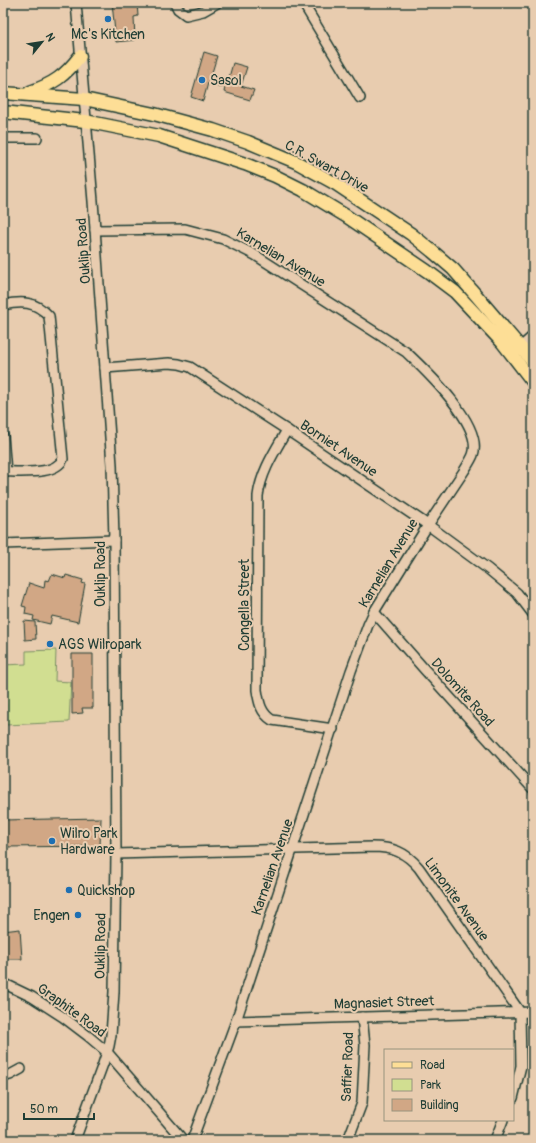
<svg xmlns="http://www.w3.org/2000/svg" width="536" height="1143" font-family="Pangolin,sans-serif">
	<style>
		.green { fill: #d1de91; stroke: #788e62 }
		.building { fill: #d1a785; stroke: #1f3d34 }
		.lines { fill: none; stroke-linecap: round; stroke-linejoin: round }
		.minor-casing { stroke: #1f3d34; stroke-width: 12 }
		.major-casing { stroke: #1f3d34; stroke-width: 15 }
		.minor { stroke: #e8ccaf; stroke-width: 9 }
		.major { stroke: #fdde96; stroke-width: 12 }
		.poi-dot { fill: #1f6fb2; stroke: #e8ccaf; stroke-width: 1.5 }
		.labels { text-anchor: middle; stroke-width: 4; stroke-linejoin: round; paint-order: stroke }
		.poi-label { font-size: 14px; fill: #1f3d34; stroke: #e8ccaf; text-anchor: start }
		.street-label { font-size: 14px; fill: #1f3d34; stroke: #e8ccaf }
	</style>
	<rect width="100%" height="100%" fill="#e8ccaf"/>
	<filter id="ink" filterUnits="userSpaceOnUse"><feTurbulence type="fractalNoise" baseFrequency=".025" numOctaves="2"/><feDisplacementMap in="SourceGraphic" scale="8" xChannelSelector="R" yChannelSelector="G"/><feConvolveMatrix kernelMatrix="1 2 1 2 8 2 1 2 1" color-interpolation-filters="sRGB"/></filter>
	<g filter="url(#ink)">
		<!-- green -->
		<path class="green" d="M56 650 55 681 71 682 69 722 6 725V704L3 703V665L26 664V651Z"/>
		<!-- building -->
		<g class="building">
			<path d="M112 3H137L138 16 134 17 135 40 116 42Z"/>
			<path d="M204 52 217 56 211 76 228 81 233 63 247 67 241 86 254 90 250 100 224 92 225 88 208 83 203 101 191 97Z"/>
			<path d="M52 574 65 578 66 575 83 580 82 583 85 584 78 622 52 616 50 624 33 620 34 616 25 614 26 607 22 606 29 583 44 588 45 580 49 581Z"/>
			<path d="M24 621 35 622 36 639 25 640Z"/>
			<path d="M72 654H93V708H82L83 713 72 714Z"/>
			<path d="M101 818 100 846 3 847V820Z"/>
			<path d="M20 929 22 959H3V931Z"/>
		</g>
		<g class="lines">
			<defs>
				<g id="minor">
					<path d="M175 3 178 9 186 15 203 11 217 3"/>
					<path d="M303 3 360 98"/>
					<path d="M3 138H37"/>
					<path d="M95 230 185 229 223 239 255 255 406 352C426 371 484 425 473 455 471 460 467 466 464 471L428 525 374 612 368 625 351 671 236 1021 192 1140"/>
					<path d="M3 305C22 301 35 301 49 316L63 459C55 476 20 471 3 472"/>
					<path d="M516 351 533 336"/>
					<path d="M105 368 169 363 179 364 190 367 287 430 428 525 488 569 517 593 533 614"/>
					<path d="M287 430C275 451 261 472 258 496L257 690C259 703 261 713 272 720L333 729"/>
					<path d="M3 436 6 472"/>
					<path d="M3 544 114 540"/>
					<path d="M374 612 425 670 533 789"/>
					<path d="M116 854 372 847C392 847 406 852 419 868L520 1012 521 1066 513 1098"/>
					<path d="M3 983 32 997 63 1017 88 1036 107 1052 183 1140"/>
					<path d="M236 1021 533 1012"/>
					<path d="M3 1077 10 1075 21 1069"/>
					<path d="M75 1140 103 1064 109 1046 111 1035 114 992 116 854 114 540 112 465 93 201 76 3"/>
					<path d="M348 1140 362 1103 365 1045 362 1017"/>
					<path d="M495 1140 503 1120"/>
				</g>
				<g id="major">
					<path d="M30 92C53 84 65 76 80 56"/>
					<path d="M3 93 84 99 154 114 213 130 248 142 296 162 336 184 411 234 432 251 453 269 475 294 533 362"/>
					<path d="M3 112 85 121 159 136 245 164 275 176 303 190 346 216 427 271 455 292 502 342 533 382"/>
				</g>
			</defs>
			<!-- minor casing -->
			<use href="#minor" class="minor-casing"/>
			<!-- major casing -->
			<use href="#major" class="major-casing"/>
			<!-- minor -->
			<use href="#minor" class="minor"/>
			<!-- major -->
			<use href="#major" class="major"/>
		</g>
	</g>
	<!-- markers -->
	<g class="poi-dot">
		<circle cx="108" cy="19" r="4"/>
		<circle cx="202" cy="80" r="4"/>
		<circle cx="50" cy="644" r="4"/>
		<circle cx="52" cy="841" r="4"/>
		<circle cx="69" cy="890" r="4"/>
		<circle cx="78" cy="915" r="4"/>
	</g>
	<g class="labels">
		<!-- poi labels -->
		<g class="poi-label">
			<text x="108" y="39" text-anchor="middle">Mc's Kitchen</text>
			<text x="210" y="85">Sasol</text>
			<text x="58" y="649">AGS Wilropark</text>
			<text x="60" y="838">Wilro Park<tspan x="60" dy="16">Hardware</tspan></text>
			<text x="77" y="895">Quickshop</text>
			<text x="70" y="920" text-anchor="end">Engen</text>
		</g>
		<!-- street labels -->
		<g class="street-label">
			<text transform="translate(327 166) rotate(29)" y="5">C.R. Swart Drive</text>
			<text transform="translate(83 251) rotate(-94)" y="5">Ouklip Road</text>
			<text transform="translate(281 257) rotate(31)" y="5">Karnelian Avenue</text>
			<text transform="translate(339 448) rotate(34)" y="5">Borniet Avenue</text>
			<text transform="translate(388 563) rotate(-59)" y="5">Karnelian Avenue</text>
			<text transform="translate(100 574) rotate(-90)" y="5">Ouklip Road</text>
			<text transform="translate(244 605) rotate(-90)" y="5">Congella Street</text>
			<text transform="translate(463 692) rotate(48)" y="5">Dolomite Road</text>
			<text transform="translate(272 867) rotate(-71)" y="5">Karnelian Avenue</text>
			<text transform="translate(457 899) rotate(54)" y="5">Limonite Avenue</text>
			<text transform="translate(100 946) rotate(-89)" y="5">Ouklip Road</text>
			<text transform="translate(384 1002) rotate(-2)" y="5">Magnasiet Street</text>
			<text transform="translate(72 1010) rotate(36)" y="5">Graphite Road</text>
			<text transform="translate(347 1067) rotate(-88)" y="5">Saffier Road</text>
		</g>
	</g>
	<!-- margin -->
	<rect width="536" height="1143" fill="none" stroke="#e8ccaf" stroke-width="16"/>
	<rect x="8" y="8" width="520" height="1127" fill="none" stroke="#1f3d34" stroke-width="1.5" filter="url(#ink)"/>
	<!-- legend -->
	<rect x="384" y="1049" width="130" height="72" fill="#e8ccaf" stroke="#98937e"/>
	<rect x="392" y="1062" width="20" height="6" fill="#fdde96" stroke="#98937e"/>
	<text x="420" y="1069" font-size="12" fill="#1f3d34">Road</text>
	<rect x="392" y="1079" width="20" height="12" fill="#d1de91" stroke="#98937e"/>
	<text x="420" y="1089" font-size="12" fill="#1f3d34">Park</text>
	<rect x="392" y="1099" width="20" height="12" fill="#d1a785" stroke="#98937e"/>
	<text x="420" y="1109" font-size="12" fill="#1f3d34">Building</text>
	<!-- north arrow -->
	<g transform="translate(42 42) rotate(60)" stroke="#e8ccaf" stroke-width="3" paint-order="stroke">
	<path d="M0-3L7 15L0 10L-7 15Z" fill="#1f3d34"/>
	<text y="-6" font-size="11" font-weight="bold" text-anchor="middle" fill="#1f3d34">N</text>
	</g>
	<!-- scale -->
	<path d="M24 1113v6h70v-6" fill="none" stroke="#1f3d34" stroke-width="2"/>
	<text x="30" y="1113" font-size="12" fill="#1f3d34" stroke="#e8ccaf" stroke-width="3" paint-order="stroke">50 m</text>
</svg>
